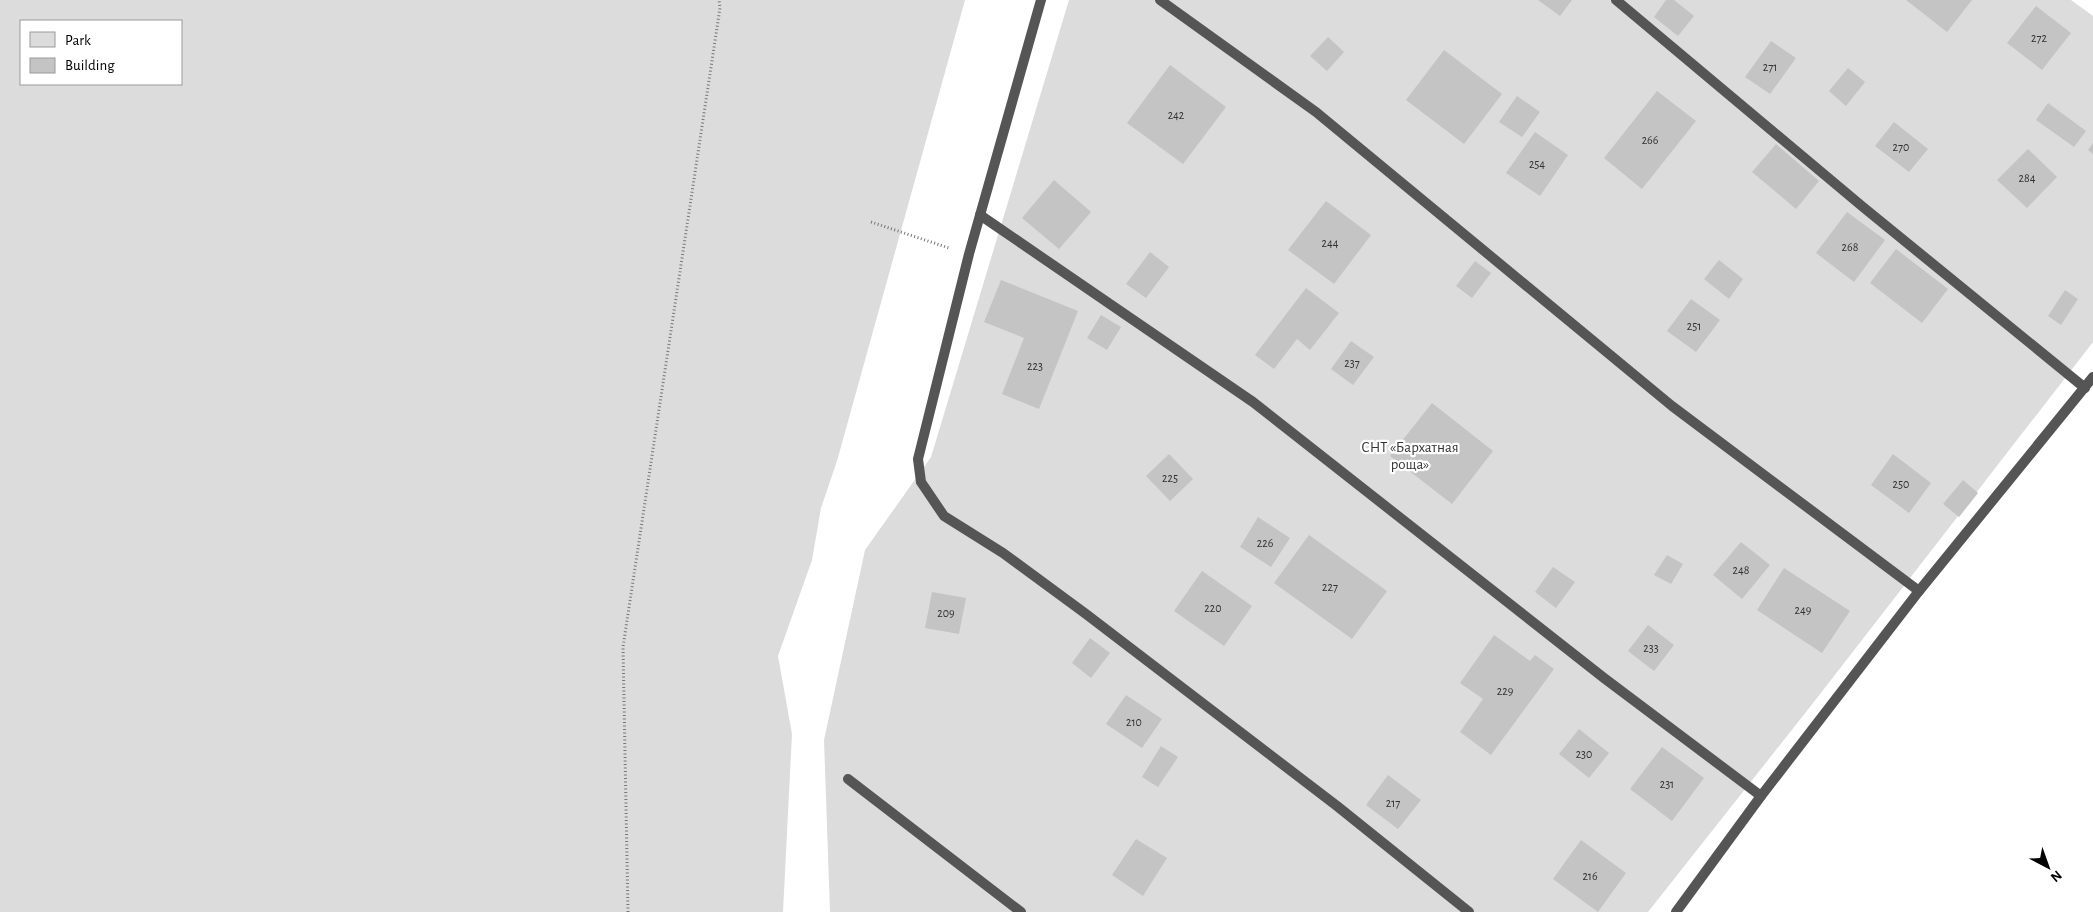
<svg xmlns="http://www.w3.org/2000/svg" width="2093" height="912" font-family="'Alegreya Sans',sans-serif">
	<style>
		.green { fill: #dcdcdc; fill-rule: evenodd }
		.building { fill: #c4c4c4 }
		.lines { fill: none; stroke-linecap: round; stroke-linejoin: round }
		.path { stroke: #777; stroke-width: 3; stroke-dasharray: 1 2.5; stroke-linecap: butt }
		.lane { stroke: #555; stroke-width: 10 }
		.labels { text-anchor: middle; stroke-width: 4.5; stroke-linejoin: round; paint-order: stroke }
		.number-label { font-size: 12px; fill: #313131 }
		.park-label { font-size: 15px; fill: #333; stroke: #fff }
	</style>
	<rect width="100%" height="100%" fill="#fff"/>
	<!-- green -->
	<g class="green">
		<path d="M0 0H965L837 461 821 508 812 560 778 656 792 734 783 912H0ZM181 21V84H21V21Z"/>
		<path d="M1069 0H2071L2093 16V342L1817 698 1648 912H830L824 740 865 550 931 457Z"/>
	</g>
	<!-- building -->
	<g class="building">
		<path d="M1538 0H1572L1560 16Z"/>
		<path d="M1666 0H1674L1694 16 1678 36 1654 17Z"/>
		<path d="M1906 0H1972L1947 32Z"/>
		<path d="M2036 6 2071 33 2042 70 2007 43Z"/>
		<path d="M1328 37 1344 52 1327 71 1310 56Z"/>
		<path d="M1771 41 1796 58 1770 94 1745 77Z"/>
		<path d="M1444 50 1502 94 1464 144 1406 100Z"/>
		<path d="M1170 65 1226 107 1183 164 1127 123Z"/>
		<path d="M1848 68 1865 82 1846 106 1829 91Z"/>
		<path d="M1657 91 1696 121 1642 189 1604 158Z"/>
		<path d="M1517 96 1540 112 1522 137 1499 122Z"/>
		<path d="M2048 103 2086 131 2074 147 2036 120Z"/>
		<path d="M1894 122 1928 149 1909 172 1875 146Z"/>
		<path d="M1535 132 1568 155 1540 196 1506 173Z"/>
		<path d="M2093 143V154L2088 150Z"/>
		<path d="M1776 144 1819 181 1796 209 1752 172Z"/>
		<path d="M2028 149 2057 177 2027 208 1997 180Z"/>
		<path d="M1054 180 1091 212 1059 249 1022 218Z"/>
		<path d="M1326 201 1371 235 1334 284 1288 250Z"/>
		<path d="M1847 212 1885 240 1854 282 1816 253Z"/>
		<path d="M1896 249 1948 289 1922 323 1870 283Z"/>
		<path d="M1150 252 1169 267 1146 298 1126 284Z"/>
		<path d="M1719 260 1743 279 1729 299 1704 279Z"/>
		<path d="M1475 261 1491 273 1472 298 1456 286Z"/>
		<path d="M1001 280 1078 311 1039 409 1002 394 1024 338 984 322Z"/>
		<path d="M1306 288 1339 313 1310 350 1297 339 1274 369 1255 355Z"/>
		<path d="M2065 290 2078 299 2061 325 2048 316Z"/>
		<path d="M1691 299 1720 320 1696 352 1667 331Z"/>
		<path d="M1101 315 1121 327 1107 350 1087 338Z"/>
		<path d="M1351 341 1374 357 1353 385 1331 369Z"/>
		<path d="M1432 403 1493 451 1452 504 1390 456Z"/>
		<path d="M1169 454 1193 479 1170 501 1146 476Z"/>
		<path d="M1893 454 1931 483 1909 513 1871 485Z"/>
		<path d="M1963 480 1978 493 1959 517 1943 504Z"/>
		<path d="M1258 517 1290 538 1271 567 1240 547Z"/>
		<path d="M1309 535 1387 591 1352 639 1274 583Z"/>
		<path d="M1741 542 1770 565 1742 599 1713 575Z"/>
		<path d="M1667 555 1683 564 1671 584 1654 575Z"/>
		<path d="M1553 567 1575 582 1556 608 1535 592Z"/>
		<path d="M1784 568 1850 611 1822 653 1757 610Z"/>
		<path d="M1202 571 1252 606 1224 646 1174 611Z"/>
		<path d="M932 592 966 598 959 634 925 628Z"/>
		<path d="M1648 625 1674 645 1654 671 1628 651Z"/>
		<path d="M1494 635 1530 661 1535 655 1554 669 1491 755 1460 732 1483 699 1460 683Z"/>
		<path d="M1090 638 1110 653 1091 678 1072 663Z"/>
		<path d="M1126 695 1162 719 1142 748 1106 724Z"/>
		<path d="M1579 729 1609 753 1589 778 1559 754Z"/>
		<path d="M1161 746 1178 757 1158 787 1142 777Z"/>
		<path d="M1662 747 1704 778 1672 821 1630 789Z"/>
		<path d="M1388 775 1421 800 1398 829 1366 805Z"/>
		<path d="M1136 839 1167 858 1143 896 1112 875Z"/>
		<path d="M1581 840 1626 873 1598 912 1553 879Z"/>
	</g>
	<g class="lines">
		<!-- path -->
		<g class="path">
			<path d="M871 222 949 248"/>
			<path d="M628 912 623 647 720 8 719 0"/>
		</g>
		<!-- lane -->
		<g class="lane">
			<path d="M1041 0 969 254 918 459 921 482 944 516 1003 553 1086 614 1337 806 1469 912"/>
			<path d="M1160 0 1316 112 1672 406 1919 591"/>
			<path d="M1616 0 1863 207 2085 388"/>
			<path d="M980 215 1253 402 1604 678 1761 796"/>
			<path d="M848 779 1021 912"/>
			<path d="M1676 912 1761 796 1919 591 2093 377"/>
		</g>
	</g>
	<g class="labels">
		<!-- number labels -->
		<g class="number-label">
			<text x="2039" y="42">272</text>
			<text x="1770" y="71">271</text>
			<text x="1176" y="119">242</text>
			<text x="1650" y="144">266</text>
			<text x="1901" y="151">270</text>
			<text x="1537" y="168">254</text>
			<text x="2027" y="182">284</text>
			<text x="1330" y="247">244</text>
			<text x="1850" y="251">268</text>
			<text x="1694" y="330">251</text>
			<text x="1352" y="367">237</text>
			<text x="1035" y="370">223</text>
			<text x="1170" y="482">225</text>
			<text x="1901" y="488">250</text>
			<text x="1265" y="547">226</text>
			<text x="1741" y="574">248</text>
			<text x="1330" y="591">227</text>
			<text x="1213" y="612">220</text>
			<text x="1803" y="614">249</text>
			<text x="946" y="617">209</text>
			<text x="1651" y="652">233</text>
			<text x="1505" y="695">229</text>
			<text x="1134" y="726">210</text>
			<text x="1584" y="758">230</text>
			<text x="1667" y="788">231</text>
			<text x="1393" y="807">217</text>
			<text x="1590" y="880">216</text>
		</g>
		<!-- park labels -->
		<g class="park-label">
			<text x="1410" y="452">СНТ «Бархатная<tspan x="1410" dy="17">роща»</tspan></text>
		</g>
	</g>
	<!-- legend -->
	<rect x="20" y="20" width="162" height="65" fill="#ffffff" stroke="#999999"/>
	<rect x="30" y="32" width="25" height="15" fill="#dcdcdc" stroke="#999999"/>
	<text x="65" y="45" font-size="15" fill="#000000">Park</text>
	<rect x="30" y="58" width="25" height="15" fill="#c4c4c4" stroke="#999999"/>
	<text x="65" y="70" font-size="15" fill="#000000">Building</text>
	<!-- north arrow -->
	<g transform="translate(2048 867) rotate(139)" stroke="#ffffff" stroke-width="4" paint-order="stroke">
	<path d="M0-4L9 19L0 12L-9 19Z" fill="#000000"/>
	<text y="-8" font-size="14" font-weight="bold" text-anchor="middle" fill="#000000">N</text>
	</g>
</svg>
